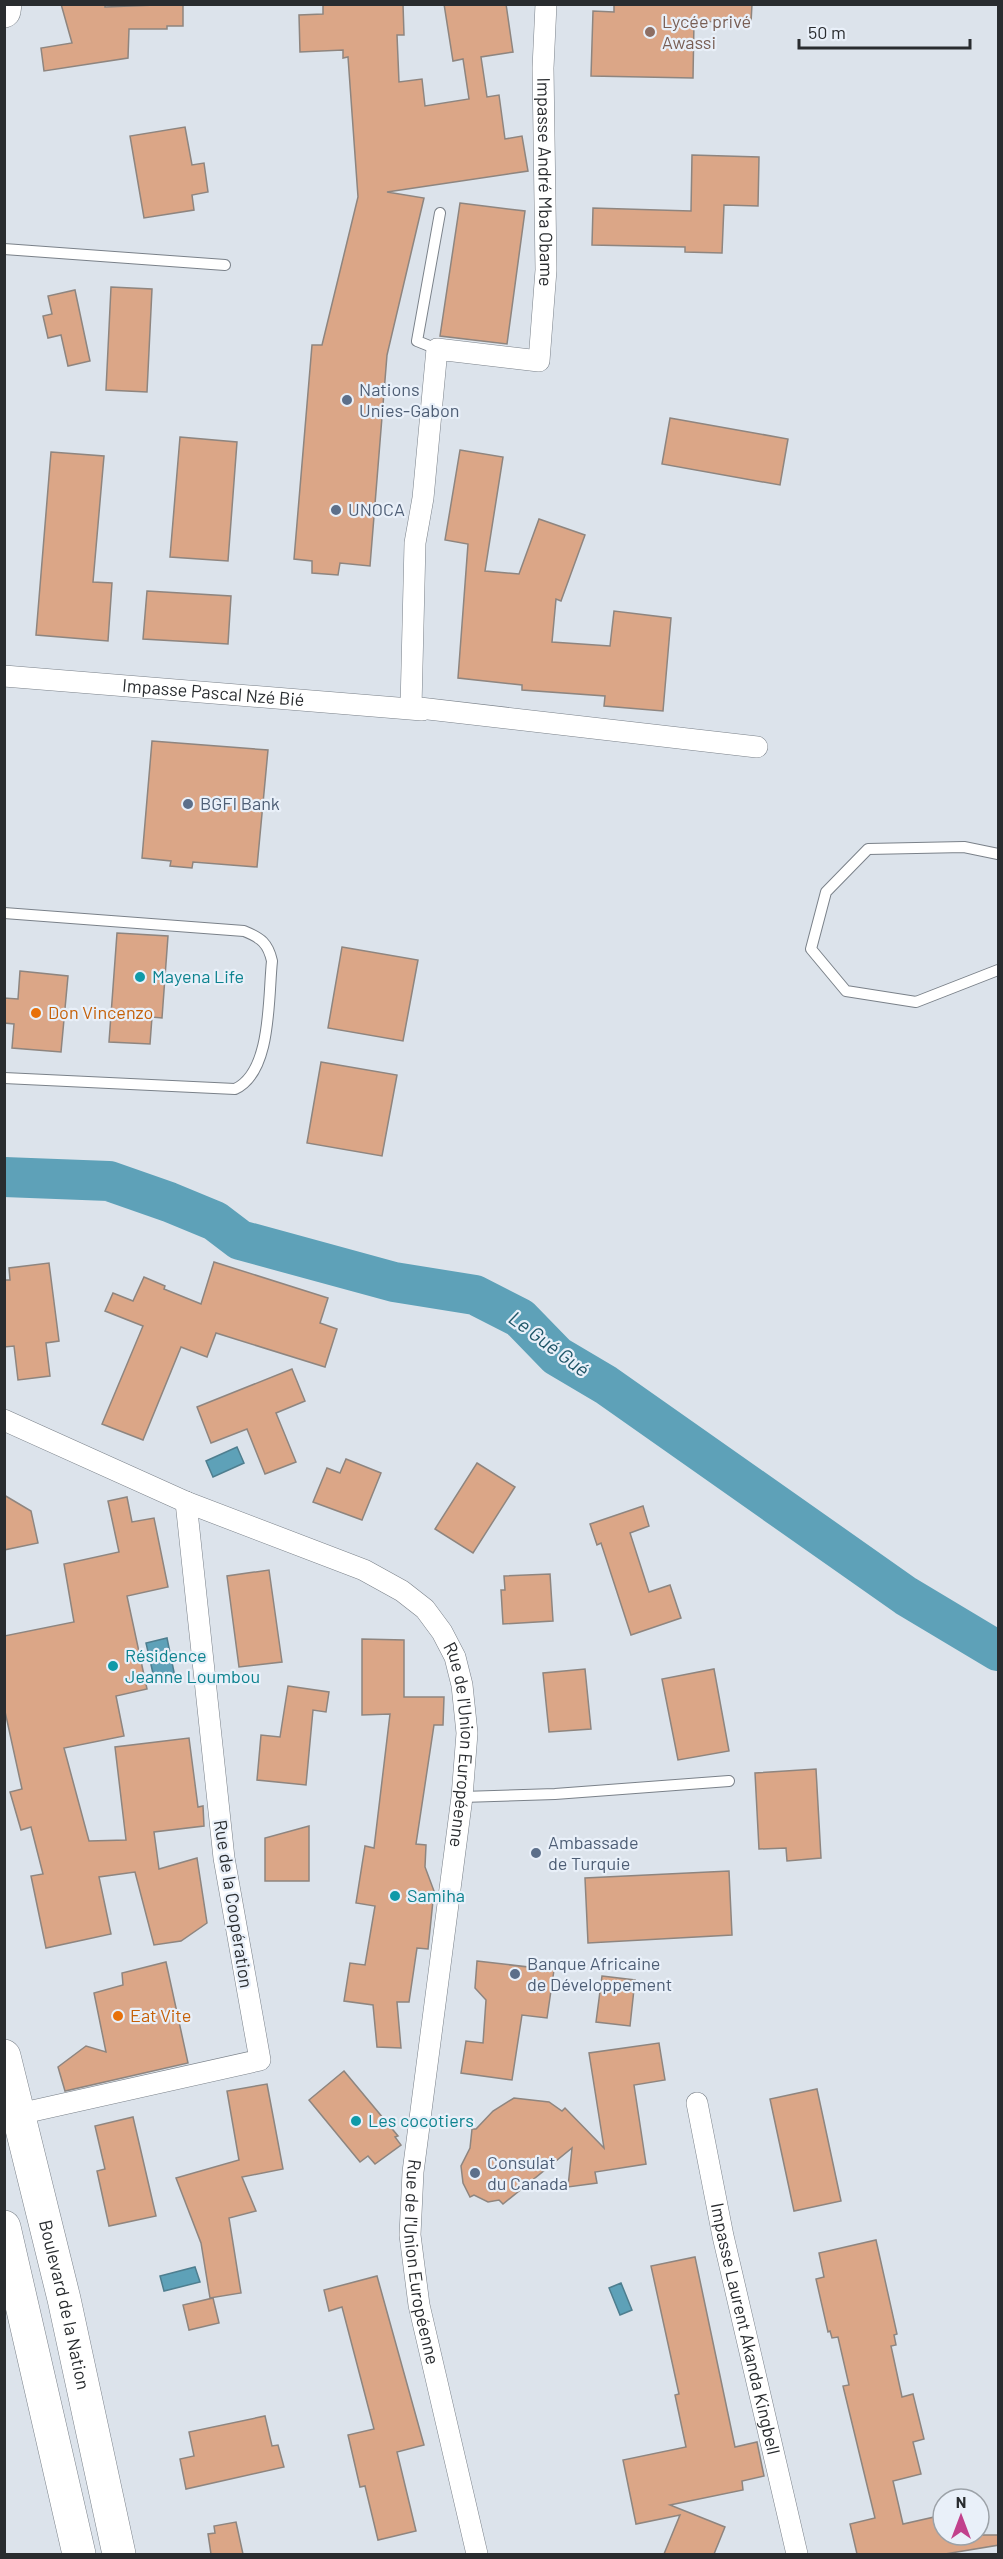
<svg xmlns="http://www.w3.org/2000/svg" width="1003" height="2559" font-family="Barlow,sans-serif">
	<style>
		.water { fill: #5ea1b8; stroke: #4e7e8f; stroke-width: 1.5 }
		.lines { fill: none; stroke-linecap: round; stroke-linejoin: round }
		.river { stroke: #5ea1b8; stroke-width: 40 }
		.building { fill: #dba687; stroke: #8e857f; stroke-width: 1.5 }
		.service-casing { stroke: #7a8189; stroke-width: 12 }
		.minor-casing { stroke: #7a8189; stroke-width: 22 }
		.primary-casing { stroke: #7a8189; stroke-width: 34 }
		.service { stroke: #fff; stroke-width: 10 }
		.minor { stroke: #fff; stroke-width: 21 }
		.primary { stroke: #fff; stroke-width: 33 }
		.education-dot { fill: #8d6e63; stroke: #e9f0f9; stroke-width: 2 }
		.service-dot { fill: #5c6f8a; stroke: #e9f0f9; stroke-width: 2 }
		.culture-dot { fill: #0f9aa8; stroke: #e9f0f9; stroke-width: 2 }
		.food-dot { fill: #e8710a; stroke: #e9f0f9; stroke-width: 2 }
		.labels { text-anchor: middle; stroke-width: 4.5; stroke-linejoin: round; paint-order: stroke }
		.education-label { font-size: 18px; fill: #785e54; stroke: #e9f0f9; text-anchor: start }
		.street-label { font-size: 18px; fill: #292c2f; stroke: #e9f0f9 }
		.service-label { font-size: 18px; fill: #4e5e75; stroke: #e9f0f9; text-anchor: start }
		.culture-label { font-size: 18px; fill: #0d838f; stroke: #e9f0f9; text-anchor: start }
		.food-label { font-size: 18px; fill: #c56008; stroke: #e9f0f9; text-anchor: start }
		.water-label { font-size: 20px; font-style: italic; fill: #1e5567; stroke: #e9f0f9 }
	</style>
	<rect width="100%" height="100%" fill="#dce3eb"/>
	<!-- water -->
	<g class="water">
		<path d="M237 1447 244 1463 213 1477 206 1461Z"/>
		<path d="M167 1638 175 1677 155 1682 146 1643Z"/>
		<path d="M195 2267 200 2282 164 2291 160 2276Z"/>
		<path d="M621 2283 632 2310 620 2315 609 2288Z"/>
	</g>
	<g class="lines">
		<!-- river -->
		<path class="river" d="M4 1177 109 1181 169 1202 215 1221 240 1240 394 1282 475 1295 520 1318 557 1356 606 1385 906 1596 998 1651"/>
	</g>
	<!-- building -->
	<g class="building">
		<path d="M61 4H105V7L183 4V26H167V29H129L128 58 44 71 41 48 72 43Z"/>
		<path d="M323 4H403L404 35H397L399 82 422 79 425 106 469 99 463 59 453 61 444 4H506L513 52 481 57 487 97 499 95 505 139 522 136 528 171 387 192 424 198 387 355 370 566 340 563 338 575 312 573V561L294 559 312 345H322L358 197 348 57 343 58V50L300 52 299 15 323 14Z"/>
		<path d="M614 4H752L751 23 694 21 693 78 591 76 593 11 614 12Z"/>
		<path d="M185 127 192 165 204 163 208 192 192 195 194 210 144 218 130 136Z"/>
		<path d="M692 155 759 157 758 206 724 205 722 253 685 252V247L592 245 593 208 691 211Z"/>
		<path d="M460 203 525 211 507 344 440 336Z"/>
		<path d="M111 287 152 289 147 392 106 390Z"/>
		<path d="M75 290 90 361 68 366 61 335 48 338 43 316 52 314 48 296Z"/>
		<path d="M670 418 788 439 780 485 662 464Z"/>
		<path d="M180 437 237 442 228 561 170 557Z"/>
		<path d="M460 450 503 457 485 571 519 574 539 519 585 535 561 601 556 599 552 642 610 646 614 611 671 618 663 711 604 706 605 696 522 690V685L458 678 468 544 445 540Z"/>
		<path d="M51 452 104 456 93 582 112 583 108 641 36 635Z"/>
		<path d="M147 591 231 596 228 644 143 639Z"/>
		<path d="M152 741 268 750 257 867 193 862 192 868 170 866 171 861 142 858Z"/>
		<path d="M117 933 168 936 162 1018 152 1017 150 1044 109 1042Z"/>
		<path d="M342 947 418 960 403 1041 328 1028Z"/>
		<path d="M20 971 68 976 61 1052 12 1048 14 1024 4 1023V998L18 999Z"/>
		<path d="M321 1062 397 1075 382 1156 307 1143Z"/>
		<path d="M214 1262 328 1298 320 1323 337 1329 325 1367 216 1333 207 1357 181 1347 143 1440 102 1424 143 1326 105 1311 113 1293 133 1301 144 1277 165 1286 164 1289 201 1304Z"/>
		<path d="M49 1263 59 1341 46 1343 50 1376 18 1380 14 1346 4 1347V1280H10L9 1268Z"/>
		<path d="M292 1369 305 1401 276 1413 296 1462 265 1474 247 1429 211 1443 197 1407Z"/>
		<path d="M346 1459 381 1473 362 1520 313 1502 327 1468 340 1473Z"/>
		<path d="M477 1463 515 1487 473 1553 435 1529Z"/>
		<path d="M4 1495 31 1511 38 1543 4 1550Z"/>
		<path d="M127 1497 132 1522 154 1518 168 1587 127 1596 147 1689 116 1696 124 1736 64 1748 89 1841 126 1840 115 1747 189 1738 198 1807 203 1806 204 1826 154 1832 159 1869 197 1858 207 1923 181 1941 154 1945 135 1872 99 1877 111 1934 46 1948 31 1876 43 1874 31 1827 21 1830 10 1792 22 1789 4 1707V1636L74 1622 64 1564 119 1552 108 1501Z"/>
		<path d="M643 1506 649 1526 630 1533 649 1592 670 1585 681 1618 631 1635 601 1543 597 1545 590 1524Z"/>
		<path d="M269 1570 282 1662 239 1667 227 1576Z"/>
		<path d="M550 1574 553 1621 503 1624 501 1590H505L504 1576Z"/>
		<path d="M362 1639 404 1640V1697H444L443 1725H434L416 1844 426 1845 425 1867 434 1891 428 1949 417 1948 409 2002H397L401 2048 377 2047 373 2005 344 2001 350 1963 365 1965 375 1906 356 1903 365 1846 374 1848 390 1714 362 1715Z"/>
		<path d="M585 1669 591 1729 549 1732 543 1673Z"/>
		<path d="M714 1669 729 1751 678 1760 662 1679Z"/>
		<path d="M288 1686 329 1692 326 1712 313 1710 306 1785 257 1780 261 1735 280 1737Z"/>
		<path d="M816 1769 821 1858 787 1861 786 1848 759 1849 755 1773Z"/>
		<path d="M309 1826V1881H265V1838Z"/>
		<path d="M729 1871 732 1935 588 1943 585 1878Z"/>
		<path d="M477 1961 554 1970 547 2018 522 2015 512 2080 461 2073 466 2041 483 2043 486 2000 475 1988Z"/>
		<path d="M166 1962 188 2063 65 2091 58 2067 86 2046 106 2052 94 1993 123 1985 122 1973Z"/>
		<path d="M602 1976 635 1980 630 2026 596 2022Z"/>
		<path d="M659 2043 665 2080 634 2085 646 2164 595 2172 597 2183 568 2187 572 2148 503 2204 499 2200 488 2202 474 2195 470 2197 463 2183 461 2166 470 2148 472 2129H476L493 2111 514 2098 549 2102 562 2111 565 2108 604 2148 589 2053Z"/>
		<path d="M344 2071 398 2136 395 2137 401 2145 375 2164 368 2156 360 2162 309 2100Z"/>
		<path d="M267 2084 283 2169 242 2177 256 2211 229 2218 241 2293 210 2298 201 2243 176 2178 239 2160 227 2091Z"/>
		<path d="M817 2089 841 2201 794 2211 770 2099Z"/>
		<path d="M133 2117 156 2216 109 2226 97 2171 105 2169 95 2126Z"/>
		<path d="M876 2240 897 2334 894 2335 896 2345 891 2346 902 2397 913 2394 924 2439 913 2442 921 2474 893 2481 903 2524 943 2515V2535H999V2545L945 2554H857L850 2524 875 2518 843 2386 849 2385 838 2337 832 2338 830 2331 828 2332 816 2279 824 2277 819 2253Z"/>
		<path d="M695 2257 735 2447 757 2442 764 2476 742 2481 743 2490 670 2505 725 2527 714 2554H664L680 2515 636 2524 623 2460 686 2447 675 2395 679 2394 651 2266Z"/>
		<path d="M377 2276 424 2445 397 2452 416 2531 378 2540 365 2486 360 2487 348 2435 374 2429 342 2307 329 2311 324 2290Z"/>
		<path d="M213 2298 219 2323 189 2330 183 2305Z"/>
		<path d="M265 2416 272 2446 278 2445 284 2467 186 2489 180 2459 194 2456 189 2432Z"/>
		<path d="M236 2522 243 2554H211L208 2534 215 2533 214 2526Z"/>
	</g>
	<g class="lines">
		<defs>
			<g id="service">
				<path d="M4 249 225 265"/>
				<path d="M437 349 417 341 440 213"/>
				<path d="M998 854 964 847 868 849 826 892 811 949 846 991 916 1002 998 970"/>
				<path d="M4 913 244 931C261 938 268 943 272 961 268 998 272 1072 235 1089L4 1078"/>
				<path d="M462 1797 555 1794 729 1781"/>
			</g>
			<g id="minor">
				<path id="s1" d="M546 4 543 68 546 270 539 361 437 349 423 498 415 543 411 707 757 747"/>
				<path id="s2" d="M4 676 422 710"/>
				<path id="s3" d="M4 1420 186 1502 364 1570 402 1591 425 1609 442 1632 455 1657 462 1685 467 1733 462 1797 413 2172 410 2235 419 2305 477 2554"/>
				<path id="s4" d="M697 2103 723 2236 797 2554"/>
				<path d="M19 2114 260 2060 224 1858 186 1502"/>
			</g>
			<g id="primary">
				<path d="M4 11 5 4"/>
				<path id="s5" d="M4 2056 64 2299 119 2554"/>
				<path d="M4 2227 79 2554"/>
			</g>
		</defs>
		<!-- service casing -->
		<use href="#service" class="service-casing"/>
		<!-- minor casing -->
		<use href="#minor" class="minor-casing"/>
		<!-- primary casing -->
		<use href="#primary" class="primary-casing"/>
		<!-- service -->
		<use href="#service" class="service"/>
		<!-- minor -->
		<use href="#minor" class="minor"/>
		<!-- primary -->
		<use href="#primary" class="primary"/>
	</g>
	<!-- markers -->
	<circle class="education-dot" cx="650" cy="32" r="6"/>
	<g class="service-dot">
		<circle cx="347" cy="400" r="6"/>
		<circle cx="336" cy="510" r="6"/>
		<circle cx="188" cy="804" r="6"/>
		<circle cx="536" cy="1853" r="6"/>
		<circle cx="515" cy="1974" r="6"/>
		<circle cx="475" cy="2173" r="6"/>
	</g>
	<g class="culture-dot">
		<circle cx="140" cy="977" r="6"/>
		<circle cx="113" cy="1666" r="6"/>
		<circle cx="395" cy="1896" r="6"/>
		<circle cx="356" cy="2121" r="6"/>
	</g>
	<g class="food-dot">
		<circle cx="36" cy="1013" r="6"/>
		<circle cx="118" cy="2016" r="6"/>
	</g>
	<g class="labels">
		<!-- education labels -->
		<g class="education-label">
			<text x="662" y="28">Lycée privé<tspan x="662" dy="21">Awassi</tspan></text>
		</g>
		<!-- street labels -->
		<g class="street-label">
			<text dy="6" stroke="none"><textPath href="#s1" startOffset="178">Impasse André Mba Obame</textPath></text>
			<text dy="6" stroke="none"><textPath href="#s2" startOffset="210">Impasse Pascal Nzé Bié</textPath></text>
			<text dy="6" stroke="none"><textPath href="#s3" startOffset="608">Rue de l'Union Européenne</textPath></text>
			<text transform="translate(233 1904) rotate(81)" y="6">Rue de la Coopération</text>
			<text dy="6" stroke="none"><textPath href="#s3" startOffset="1130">Rue de l'Union Européenne</textPath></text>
			<text dy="6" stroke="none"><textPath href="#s5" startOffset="256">Boulevard de la Nation</textPath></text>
			<text dy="6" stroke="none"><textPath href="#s4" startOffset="231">Impasse Laurent Akanda Kingbell</textPath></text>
		</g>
		<!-- service labels -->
		<g class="service-label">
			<text x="359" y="396">Nations<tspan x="359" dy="21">Unies-Gabon</tspan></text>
			<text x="348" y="516">UNOCA</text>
			<text x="200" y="810">BGFI Bank</text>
			<text x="548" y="1849">Ambassade<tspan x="548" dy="21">de Turquie</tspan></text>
			<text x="527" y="1970">Banque Africaine<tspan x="527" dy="21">de Développement</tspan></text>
			<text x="487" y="2169">Consulat<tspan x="487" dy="21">du Canada</tspan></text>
		</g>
		<!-- culture labels -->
		<g class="culture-label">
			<text x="152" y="983">Mayena Life</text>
			<text x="125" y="1662">Résidence<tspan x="125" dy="21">Jeanne Loumbou</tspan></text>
			<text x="407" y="1902">Samiha</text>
			<text x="368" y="2127">Les cocotiers</text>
		</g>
		<!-- food labels -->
		<g class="food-label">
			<text x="48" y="1019">Don Vincenzo</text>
			<text x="130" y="2022">Eat Vite</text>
		</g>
		<!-- water labels -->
		<g class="water-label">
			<text transform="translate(549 1344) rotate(37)" y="7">Le Gué Gué</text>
		</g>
	</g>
	<!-- border -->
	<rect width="1003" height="2559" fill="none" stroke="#292c2f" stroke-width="12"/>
	<!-- north arrow -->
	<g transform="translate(961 2517)"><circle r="28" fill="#e9f0f9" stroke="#9ca2a8" stroke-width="1.5"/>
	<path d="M0-4.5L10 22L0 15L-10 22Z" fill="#c1418c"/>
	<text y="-9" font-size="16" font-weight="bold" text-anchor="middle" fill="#292c2f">N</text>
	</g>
	<!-- scale -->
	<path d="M799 39v9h171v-9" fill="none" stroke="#292c2f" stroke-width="3"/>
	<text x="808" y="39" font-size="18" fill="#292c2f" stroke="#e9f0f9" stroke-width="4.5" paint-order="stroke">50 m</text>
</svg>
